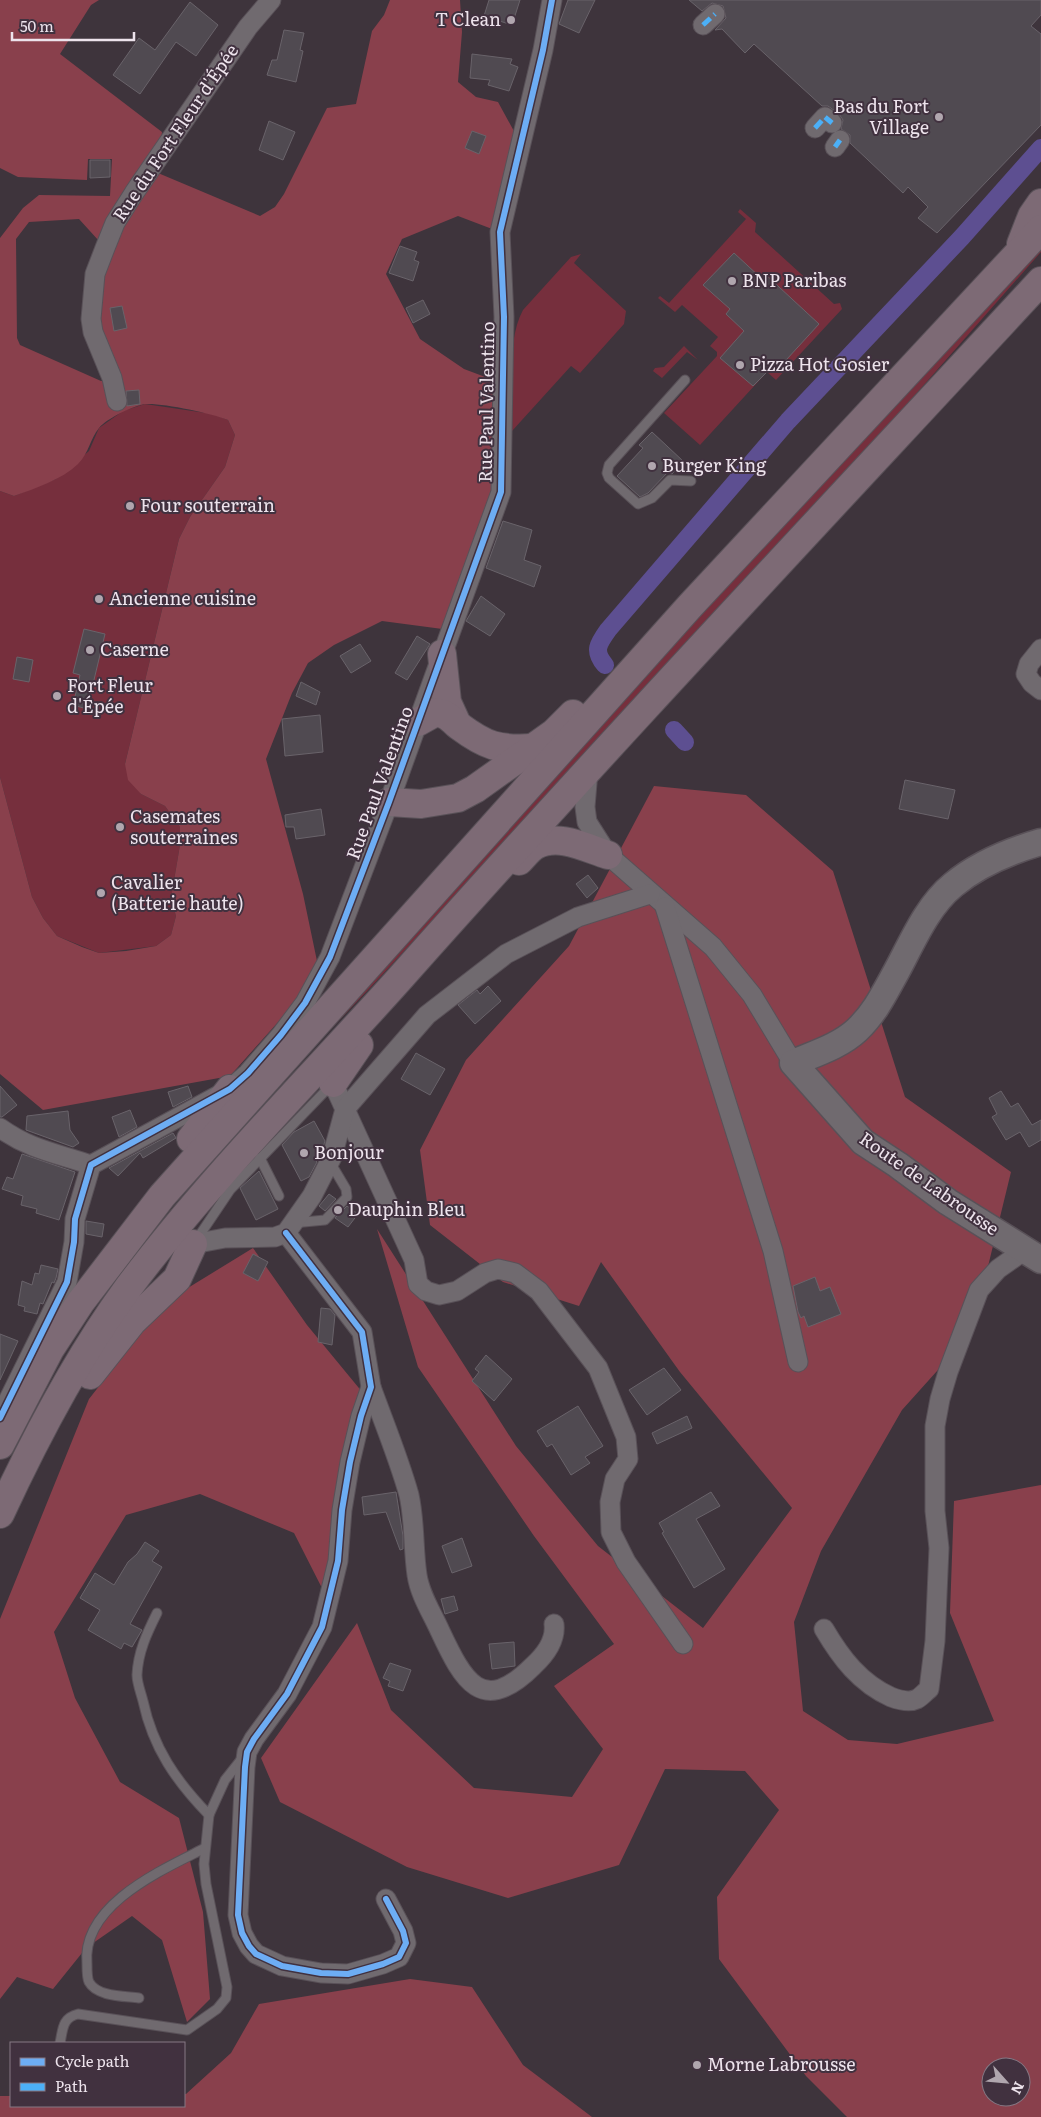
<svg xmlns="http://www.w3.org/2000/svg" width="1041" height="2117" font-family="Literata,serif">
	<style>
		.green { fill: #762f3d }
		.forest { fill: #89404c; fill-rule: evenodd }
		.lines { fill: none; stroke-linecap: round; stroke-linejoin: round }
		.canal { stroke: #5d4f91; stroke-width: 18 }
		.building { fill: #504a51; stroke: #69636a }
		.lane-casing { stroke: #595158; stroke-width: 11 }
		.street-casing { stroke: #595158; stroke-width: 21 }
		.secondary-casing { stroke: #595158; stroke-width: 29 }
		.highway-casing { stroke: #595158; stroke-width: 30 }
		.lane { stroke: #706a6f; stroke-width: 9 }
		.street { stroke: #706a6f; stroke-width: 19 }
		.secondary { stroke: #706a6f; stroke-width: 26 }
		.highway { stroke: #7d6a75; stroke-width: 28 }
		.quiet { stroke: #4cb0f7; stroke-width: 5; stroke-dasharray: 10 5; stroke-linecap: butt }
		.cycleway-casing { stroke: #41313f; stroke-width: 9 }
		.cycleway { stroke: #6dadf4; stroke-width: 6 }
		.poi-dot { fill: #b0a6ae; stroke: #41313f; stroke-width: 2 }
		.labels { text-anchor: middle; stroke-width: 4; stroke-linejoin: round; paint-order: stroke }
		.poi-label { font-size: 18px; fill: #ede3ec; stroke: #41313f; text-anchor: start }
		.street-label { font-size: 18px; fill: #ede3ec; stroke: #41313f }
	</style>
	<rect width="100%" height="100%" fill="#3e343c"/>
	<!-- green -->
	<g class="green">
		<path d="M740 209 756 223 755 232 834 304 840 303 842 309 776 380 767 372 700 445 664 413 717 356V352L710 346 718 337 682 305 675 312 658 298 660 296 669 303 746 219 738 212Z"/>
		<path d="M1041 250V252L879 436 371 987 285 1077C532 797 784 521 1041 250Z"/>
		<path d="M581 254 574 263 626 311 624 324 580 373 571 366 512 431C513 395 506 341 523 310L571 257Z"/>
		<path d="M684 346 698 360 687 352 662 378 653 371 655 368 664 367Z"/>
		<path d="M145 404 213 414 228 420 235 435 225 467 190 517 179 539 125 764 141 794 165 806 180 827V845L171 898 176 916 171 935 156 946 99 953 57 936 43 918 32 897 0 777V491L14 496 56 479 89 451 99 428 123 411Z"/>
	</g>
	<!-- forest -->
	<g class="forest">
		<path d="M0 0H99L91 5 60 54 162 132 158 173 260 216 275 207 284 194 327 108 356 104 372 31 384 15 390 0H460L462 32 458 82 476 97 498 102 521 144 500 232 458 216 402 239 386 274 420 339 464 369 504 384 503 461 450 630 382 621 334 645 308 663 292 693 266 759 303 894 317 961 296 1002 230 1076 43 1110 0 1074V777L32 897 43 918 57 936 82 947 99 953 126 951 156 946 171 935 176 916 171 898 180 845V827L165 806 141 794 128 780 125 764 179 539 190 517 225 467 235 435 228 420C211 413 163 403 146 404 134 405 106 419 99 428 90 439 89 453 78 464 61 480 36 488 14 496L0 491V238L23 208 39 195 110 196 112 159H88L87 180 18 177 0 168ZM79 219 99 241 88 344 105 381H101L20 345 17 338 16 239 29 222Z"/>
		<path d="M654 786 746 795 833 871 905 1097 1011 1172 972 1332 902 1410 821 1551 794 1622 803 1711 848 1740 897 1744 994 1721 950 1613 954 1501 1041 1485V2117H847L806 2076 719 1959 717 1897 779 1810 745 1771 665 1769 619 1865 508 1898 407 1867 280 1802 261 1758 357 1623 391 1710 474 1788 572 1797 603 1749 554 1686 614 1644 534 1536 418 1367 377 1229 516 1446 598 1546 703 1628 792 1508 680 1372 601 1262 579 1306 503 1282 430 1225 420 1150 466 1060 569 946ZM991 2067H1021V2097H991Z"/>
		<path d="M253 1248 307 1325 363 1393 326 1596 294 1533 200 1494 126 1515 54 1632 75 1698 120 1782 179 1818 203 1912 210 1999 187 2022 162 1940 132 1916 86 1948 53 1989 17 1977 0 1999V1619L89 1399 165 1302Z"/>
		<path d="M410 1979 472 1987 523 2065 592 2117H0V2096H11V2106H184V2094H186L231 2053 259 2004Z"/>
	</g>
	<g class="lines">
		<!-- canal -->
		<g class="canal">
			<path d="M605 665C593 651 598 644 608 630L788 421 962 237 1041 148"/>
			<path d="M674 730 685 742"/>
		</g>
	</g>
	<!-- building -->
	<g class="building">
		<path d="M489 0H520L512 25 484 16Z"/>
		<path d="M568 0H595L579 33 559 24Z"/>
		<path d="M689 0H1041V15L1031 26 1041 34V125L937 233 918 218 928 207 908 187 903 193 850 143V135L841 129 843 120 839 114 828 106H822L754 44 745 53 722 29 715 30 726 18 723 6 712 3 702 11Z"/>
		<path d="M190 2 218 25 196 56 176 42 140 94 113 75 139 38 155 50Z"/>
		<path d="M284 30 304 33 300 50 303 51 296 82 267 75 272 60H277Z"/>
		<path d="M472 54 512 59 510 64 518 67 509 91 488 85 490 80 470 78Z"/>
		<path d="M269 121 295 132 283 160 259 150Z"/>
		<path d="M472 131 486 136 479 154 465 148Z"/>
		<path d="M90 160H110V177L90 178Z"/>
		<path d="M400 246 417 252 414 260 419 262 413 281 389 273Z"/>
		<path d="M734 253 761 278 765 274 819 324 776 371 767 372 753 386 720 358 744 331 726 314 730 309 703 285Z"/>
		<path d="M423 300 430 314 413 323 406 308Z"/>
		<path d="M122 306 127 328 114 331 110 308Z"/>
		<path d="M492 342V359L486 362 482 344Z"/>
		<path d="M139 390 140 404 127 406 126 391Z"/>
		<path d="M652 432 683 461 672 474 668 472 648 493 640 497 617 476 643 448 639 445Z"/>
		<path d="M503 521 532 530 524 560 541 566 534 587 486 568Z"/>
		<path d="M481 596 505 614 490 636 466 621Z"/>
		<path d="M84 629 105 634 87 709 73 705 80 675 73 673Z"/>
		<path d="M417 636 430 644 407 680 395 673Z"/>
		<path d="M360 644 371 661 351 673 340 656Z"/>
		<path d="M17 657 33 660 29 682 13 679Z"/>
		<path d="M301 682 320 692 316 705 296 696Z"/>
		<path d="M320 715 323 752 285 756 282 719Z"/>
		<path d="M905 780 955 790 948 819 899 809Z"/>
		<path d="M321 809 325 835 296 839 294 827H286L285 815Z"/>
		<path d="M588 875 598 888 587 898 576 884Z"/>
		<path d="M488 986 501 1001 475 1024 458 1005 477 990 480 994Z"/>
		<path d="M416 1053 445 1069 430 1095 401 1079Z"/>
		<path d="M0 1086 17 1105 2 1117H0Z"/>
		<path d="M188 1086 192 1097 173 1107 168 1092Z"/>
		<path d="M1001 1091 1011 1107 1018 1103 1032 1125 1041 1120V1140L1029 1147 1020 1132 1006 1140 992 1117 997 1114 989 1098Z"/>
		<path d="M130 1110 137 1127 119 1137 112 1117Z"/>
		<path d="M68 1111 70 1130 79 1143 73 1147 26 1130 27 1116Z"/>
		<path d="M314 1121 325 1141 321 1154 314 1158 317 1162 309 1177 301 1181 282 1145 294 1132Z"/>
		<path d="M173 1133 176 1138 143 1158 140 1153 118 1176 109 1168Z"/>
		<path d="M22 1154 75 1172 59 1220 36 1213 37 1209 21 1205 23 1196 2 1189 7 1177 13 1179Z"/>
		<path d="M259 1171 278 1209 256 1220 240 1188Z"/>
		<path d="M329 1194 336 1199 325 1211 319 1206Z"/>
		<path d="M347 1206 358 1214 348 1227 335 1218Z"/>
		<path d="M86 1221 104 1224 102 1237 86 1234Z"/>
		<path d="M253 1254 268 1262 258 1281 243 1273Z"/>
		<path d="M41 1265 58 1269 56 1278 54 1283 52 1282 43 1304 40 1303 37 1314 24 1311 25 1307 18 1305 22 1281 32 1285 35 1273 39 1274Z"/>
		<path d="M815 1277 820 1291 830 1287 841 1314 808 1327 804 1316 801 1318 798 1312 793 1286Z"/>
		<path d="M321 1308 330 1309 335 1315 332 1345 318 1342Z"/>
		<path d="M0 1334 18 1341 0 1380Z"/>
		<path d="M486 1355 512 1379 494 1401 472 1381 479 1372 475 1369Z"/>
		<path d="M664 1368 681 1390 647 1415 629 1390Z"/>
		<path d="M578 1406 603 1446 585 1457 590 1463 571 1475 552 1444 547 1447 537 1431Z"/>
		<path d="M687 1416 692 1428 657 1444 652 1433Z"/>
		<path d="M396 1492 403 1536V1549L400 1550 386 1512 364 1515 362 1497Z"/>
		<path d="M711 1492 720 1506 696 1519 725 1569 694 1588 662 1533 664 1532 659 1523Z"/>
		<path d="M462 1538 472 1566 452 1573 442 1546Z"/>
		<path d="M145 1542 159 1551 152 1561 162 1567 130 1624 142 1630 132 1647 124 1643 121 1649 88 1630 100 1610 80 1598 95 1573 114 1585 128 1562 137 1554Z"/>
		<path d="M454 1596 458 1610 445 1614 441 1599Z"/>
		<path d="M514 1642 515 1666 492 1669 489 1644Z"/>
		<path d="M390 1663 411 1670 403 1691 388 1686 390 1681 383 1678Z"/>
	</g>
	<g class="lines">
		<defs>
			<g id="lane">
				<path d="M685 380 609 465 607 473 609 478 638 504 652 498 670 480 691 481"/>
				<path d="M260 1158 279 1196"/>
				<path d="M293 1223 325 1220 347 1197 346 1189 330 1162"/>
				<path d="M195 1242 230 1190 332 1084"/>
				<path d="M157 1613C147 1633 138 1652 137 1675 137 1683 141 1693 143 1701 153 1748 176 1781 209 1815L225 1780 244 1756"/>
				<path d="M139 1998C125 1996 97 1997 89 1982 87 1978 87 1969 87 1964 81 1905 162 1870 205 1848"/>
				<path d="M60 2043C63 2029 62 2018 78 2014L187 2030 217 2009 226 1998 227 1987 206 1884 204 1864 209 1815"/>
			</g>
			<g id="street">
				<path d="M703 25 715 14"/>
				<path d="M815 128 825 117 832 123"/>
				<path d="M835 147 840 140"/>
				<path d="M117 401 112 378 93 332 91 319 95 274 105 248 115 223 134 193 248 27 271 0"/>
				<path d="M1041 649 1029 664 1026 674 1032 683 1041 690"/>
				<path d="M588 771 585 807 587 822 608 855 713 947 752 995 793 1063"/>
				<path d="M665 907 773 1251 798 1362"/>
				<path d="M333 1083 414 1260 418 1284 426 1291 439 1295 457 1291 485 1273 498 1269 515 1273 539 1291 598 1368 626 1437 628 1459 615 1479 610 1502 611 1532 626 1562 683 1644"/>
				<path d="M0 1128C31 1150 56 1153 91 1165"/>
				<path d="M286 1233 362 1332 371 1387 361 1416 350 1462 342 1510 338 1561 322 1627 287 1694 254 1739 247 1752 245 1767 238 1915 242 1933 249 1946 256 1954 282 1966 321 1973 348 1974 383 1964 399 1957 406 1943 403 1931 386 1899"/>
				<path d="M193 1244 225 1238 275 1237 286 1233 312 1196 332 1157 345 1109 427 1015 506 954 578 917 650 894"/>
				<path d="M371 1387C384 1423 399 1459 409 1495 415 1522 413 1548 417 1575 420 1595 432 1613 440 1631 463 1680 482 1717 533 1666 545 1655 556 1640 554 1624"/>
				<path d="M6 1405 67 1282 74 1242 75 1219 91 1165 230 1089 248 1073 281 1035 305 1003 330 957 389 802 501 492 504 317 500 232 543 50 552 0"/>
				<path d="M824 1629C841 1658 860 1683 891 1697 899 1700 909 1703 917 1699 921 1697 925 1692 929 1689L935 1641 939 1548 935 1511V1426L940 1399 948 1372 979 1290 998 1269 1025 1250"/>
			</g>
			<path id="secondary" d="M1041 842C1010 851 978 864 953 885 926 907 911 945 895 974 884 994 874 1014 857 1030 840 1046 814 1054 793 1063L863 1142 898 1165 948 1202 1041 1260"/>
			<g id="highway">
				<path d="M1021 244 1032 216 1041 203"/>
				<path d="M442 654 447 702 457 724"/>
				<path d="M418 722 436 712C447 714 451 719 459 726 486 746 498 750 532 748"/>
				<path d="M389 802 421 804 458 798 475 789 554 733 573 714"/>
				<path d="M519 861C524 856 530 848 536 845 559 833 586 848 608 855"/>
				<path d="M333 1083 359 1045"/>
				<path d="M191 1139 230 1089"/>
				<path d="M90 1375 132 1322 177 1279 193 1244"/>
				<path d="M0 1445 50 1349 80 1303 162 1196 690 606 1041 229"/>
				<path d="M0 1514C36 1436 77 1358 128 1288 209 1179 311 1078 402 976 611 741 827 512 1041 281"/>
			</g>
		</defs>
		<!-- lane casing -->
		<use href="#lane" class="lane-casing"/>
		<!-- street casing -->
		<use href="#street" class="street-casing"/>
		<!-- secondary casing -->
		<use href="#secondary" class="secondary-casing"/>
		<!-- highway casing -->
		<use href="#highway" class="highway-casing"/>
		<!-- lane -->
		<use href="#lane" class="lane"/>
		<!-- street -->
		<use href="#street" class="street"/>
		<!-- secondary -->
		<use href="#secondary" class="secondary"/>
		<!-- highway -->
		<use href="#highway" class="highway"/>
		<!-- quiet -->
		<g class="quiet">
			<path d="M703 25 715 14"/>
			<path d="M815 128 825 117 832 123"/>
			<path d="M835 147 840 140"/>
		</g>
		<defs>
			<g id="cycleway">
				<path d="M286 1233 362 1332 371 1387 361 1416 350 1462 342 1510 338 1561 322 1627 287 1694 254 1739 247 1752 245 1767 238 1915 242 1933 249 1946 256 1954 282 1966 321 1973 348 1974 383 1964 399 1957 406 1943 403 1931 386 1899"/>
				<path d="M0 1418 67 1282 74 1242 75 1219 91 1165 230 1089 248 1073 281 1035 305 1003 330 957 389 802 501 492 504 317 500 232 543 50 552 0"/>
			</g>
		</defs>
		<!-- cycleway casing -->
		<use href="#cycleway" class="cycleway-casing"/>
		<!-- cycleway -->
		<use href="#cycleway" class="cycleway"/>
	</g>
	<!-- markers -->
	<g class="poi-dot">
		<circle cx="511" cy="20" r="5"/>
		<circle cx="939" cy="117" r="5"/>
		<circle cx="732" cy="281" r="5"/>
		<circle cx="740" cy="365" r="5"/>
		<circle cx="652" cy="466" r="5"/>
		<circle cx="130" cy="506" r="5"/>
		<circle cx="99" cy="599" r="5"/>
		<circle cx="90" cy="650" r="5"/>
		<circle cx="57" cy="696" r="5"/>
		<circle cx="120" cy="827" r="5"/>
		<circle cx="101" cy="893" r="5"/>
		<circle cx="304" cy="1153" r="5"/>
		<circle cx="338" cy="1210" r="5"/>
		<circle cx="697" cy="2065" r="5"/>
	</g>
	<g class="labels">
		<!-- poi labels -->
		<g class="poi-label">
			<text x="501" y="26" text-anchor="end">T Clean</text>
			<text x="929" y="113" text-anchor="end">Bas du Fort<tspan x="929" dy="21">Village</tspan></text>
			<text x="742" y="287">BNP Paribas</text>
			<text x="750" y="371">Pizza Hot Gosier</text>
			<text x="662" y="472">Burger King</text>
			<text x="140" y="512">Four souterrain</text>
			<text x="109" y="605">Ancienne cuisine</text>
			<text x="100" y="656">Caserne</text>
			<text x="67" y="692">Fort Fleur<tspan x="67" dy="21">d'Épée</tspan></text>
			<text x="130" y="823">Casemates<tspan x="130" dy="21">souterraines</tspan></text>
			<text x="111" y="889">Cavalier<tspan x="111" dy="21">(Batterie haute)</tspan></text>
			<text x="314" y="1159">Bonjour</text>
			<text x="348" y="1216">Dauphin Bleu</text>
			<text x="707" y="2071">Morne Labrousse</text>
		</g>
		<!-- street labels -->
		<g class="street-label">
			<text transform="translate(176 133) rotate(-56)" y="6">Rue du Fort Fleur d'Épée</text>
			<text transform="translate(487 402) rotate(-89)" y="6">Rue Paul Valentino</text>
			<text transform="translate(380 783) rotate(-70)" y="6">Rue Paul Valentino</text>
			<text transform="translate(929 1184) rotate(35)" y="6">Route de Labrousse</text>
		</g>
	</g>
	<!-- legend -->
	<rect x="10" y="2042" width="175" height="65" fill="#41313f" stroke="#867884"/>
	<rect x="20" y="2058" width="25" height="8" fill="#6dadf4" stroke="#867884"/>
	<text x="55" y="2067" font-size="15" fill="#ede3ec">Cycle path</text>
	<rect x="20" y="2083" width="25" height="8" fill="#4cb0f7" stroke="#867884"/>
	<text x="55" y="2092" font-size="15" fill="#ede3ec">Path</text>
	<!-- north arrow -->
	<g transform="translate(1006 2082) rotate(117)"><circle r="24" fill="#41313f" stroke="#867884"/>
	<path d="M0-4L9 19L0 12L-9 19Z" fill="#b0a6ae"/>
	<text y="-8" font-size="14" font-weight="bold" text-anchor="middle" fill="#ede3ec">N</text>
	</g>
	<!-- scale -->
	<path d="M12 32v8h122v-8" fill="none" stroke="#ede3ec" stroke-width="2.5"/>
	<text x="20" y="32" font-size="15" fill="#ede3ec" stroke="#41313f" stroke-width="4" paint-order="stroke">50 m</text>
</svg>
